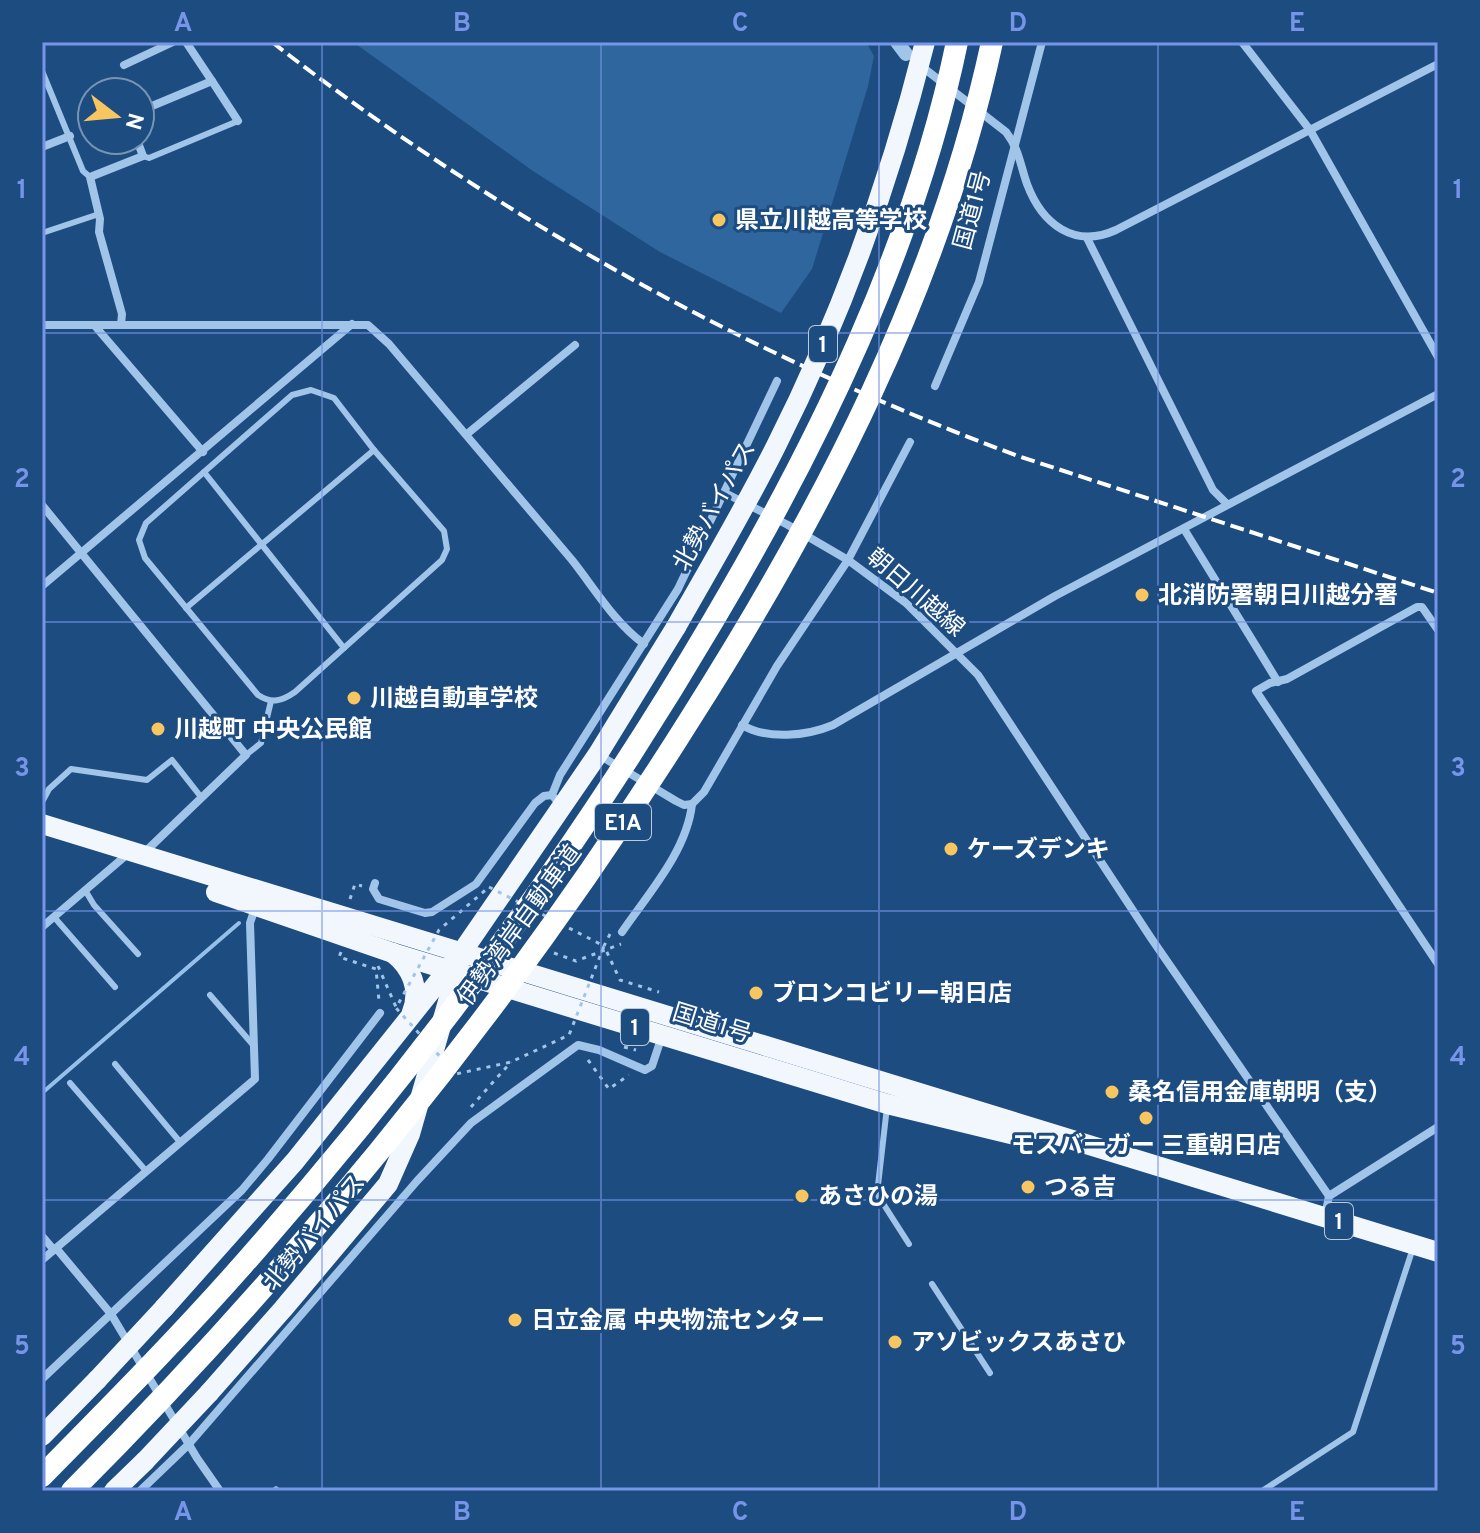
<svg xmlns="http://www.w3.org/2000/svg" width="1480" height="1533" font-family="Overpass,'Noto Sans JP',sans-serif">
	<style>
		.green { fill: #30669e }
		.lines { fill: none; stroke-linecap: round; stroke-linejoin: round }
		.stream { stroke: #95c0ea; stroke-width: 4 }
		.path { stroke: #a1c4e9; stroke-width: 3; stroke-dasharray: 4 6; stroke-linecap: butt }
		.service { stroke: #a1c4e9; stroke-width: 6 }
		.minor { stroke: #a1c4e9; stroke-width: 8 }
		.tertiary { stroke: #a1c4e9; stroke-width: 14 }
		.trunk { stroke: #f2f7fe; stroke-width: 20 }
		.rail { stroke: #fff; stroke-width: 4; stroke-dasharray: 14 6; stroke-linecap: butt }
		.path-bridge { stroke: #a1c4e9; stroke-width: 3; stroke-dasharray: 4 6; stroke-linecap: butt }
		.trunk-bridge { stroke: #f2f7fe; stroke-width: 20 }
		.motorway-bridge { stroke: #fff; stroke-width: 22 }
		.grid { fill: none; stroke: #7795e8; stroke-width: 2; stroke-opacity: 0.55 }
		.poi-dot { fill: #f8c660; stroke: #1d4c80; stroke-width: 3 }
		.labels { text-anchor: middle; stroke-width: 6; stroke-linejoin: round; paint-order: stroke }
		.shield { fill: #1d4c80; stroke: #bbc9d9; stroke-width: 2 }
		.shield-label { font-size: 22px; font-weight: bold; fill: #fff }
		.street-label { font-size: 24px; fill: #fff; stroke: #1d4c80 }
		.poi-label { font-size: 24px; font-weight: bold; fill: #fff; stroke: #1d4c80; text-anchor: start }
		.neatline { fill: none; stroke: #7795e8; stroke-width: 3 }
		.grid-label { font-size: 26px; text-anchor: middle; font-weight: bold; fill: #7795e8 }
	</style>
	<rect width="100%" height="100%" fill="#1d4c80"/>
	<!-- green -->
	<path class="green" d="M353 42H866L874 56 868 86 812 269 781 313 660 252 533 171Z"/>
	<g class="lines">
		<!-- stream -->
		<g class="stream">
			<path d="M42 1093 239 923"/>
			<path d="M272 1491 276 1488 279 1491"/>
		</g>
		<!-- path -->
		<g class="path">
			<path d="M350 899 355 884 362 886"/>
			<path d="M610 934 604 946 620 980 659 992"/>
			<path d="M341 952 339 957 376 969 379 1001"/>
			<path d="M554 953 576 961 621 944"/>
			<path d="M378 966 396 1007"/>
			<path d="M624 1047 636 1050"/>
			<path d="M588 1060 609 1089 629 1075"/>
			<path d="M471 1107 511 1062"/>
		</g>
		<!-- service -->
		<g class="service">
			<path d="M42 71 83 171 90 177"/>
			<path d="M143 156 149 158 238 121"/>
			<path d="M42 233 99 214"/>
			<path d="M311 390 334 398 374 450 444 531 447 549 442 560 295 692C282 701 272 704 258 695L145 558 139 540 146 523 204 472 292 395Z"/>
			<path d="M204 472 344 648"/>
			<path d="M186 608 374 450"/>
			<path d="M246 755 261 743 271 701"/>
			<path d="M42 802 49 789 71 769 147 780 172 760 201 797"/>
			<path d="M85 890 94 905 138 954"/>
			<path d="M54 917 115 987"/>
			<path d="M210 995 254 1046"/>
			<path d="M115 1064 180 1142"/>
			<path d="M70 1083 146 1171"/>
			<path d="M887 1107 877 1194 909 1244"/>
			<path d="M932 1284 990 1373"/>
			<path d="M1262 1491 1353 1432 1413 1248"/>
		</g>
		<!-- minor -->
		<g class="minor">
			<path d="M1242 42 1310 130 1438 357"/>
			<path d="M124 65 173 42"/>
			<path d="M921 66 1006 132C1019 149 1020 164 1027 184 1042 224 1074 249 1116 230L1438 64"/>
			<path d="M212 81 238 121"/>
			<path d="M140 111 212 81 186 42"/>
			<path d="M42 147 70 136"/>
			<path d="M1087 238 1213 490 1227 504"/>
			<path d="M42 325H368L389 344 572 560C595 589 614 622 644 644"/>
			<path d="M121 325 122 314 99 232 100 219 90 177 143 156 137 140"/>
			<path d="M95 326 203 452"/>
			<path d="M935 386 979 282 1042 42"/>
			<path d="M467 434 575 345"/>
			<path d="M725 493 788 525 848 560 906 603 978 675 1151 938 1329 1196"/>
			<path d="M42 505 246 755 145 852"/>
			<path d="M1184 529 1278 682"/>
			<path d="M42 586 352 324"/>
			<path d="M1438 630 1422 607H1417L1287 679 1270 683 1256 691 1438 964"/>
			<path d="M742 725C767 740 807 736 833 725L1055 596 1438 394"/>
			<path d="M599 755 676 801 684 805 692 804"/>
			<path d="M562 807 552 795 560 775 678 589 777 381"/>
			<path d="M375 883 373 889 379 899 425 913 432 912 476 884 535 803 544 796 552 795"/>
			<path d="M42 927 123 858"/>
			<path d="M622 932C648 894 687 851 692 804L704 792 777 666 848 560 910 442"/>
			<path d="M1325 1216 1329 1196 1438 1127"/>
			<path d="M42 1236 54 1250"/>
			<path d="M56 1248 111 1314 197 1458 220 1491"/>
			<path d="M42 1260 255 1079 250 923 255 908"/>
			<path d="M42 1379 242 1190 268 1159 380 1013"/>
			<path d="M140 1491 189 1444 417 1181 471 1123 578 1045 599 1050 645 1070 652 1066 662 1036"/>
		</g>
		<!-- tertiary -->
		<path class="tertiary" d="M897 42 906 54"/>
		<!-- trunk -->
		<g class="trunk">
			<path d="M42 824 1438 1252"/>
			<path d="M216 892 393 953 887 1104 1019 1136"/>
			<path d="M393 953C411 967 421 989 412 1012"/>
			<path d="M164 1308 295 1161 462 952 598 754 676 627"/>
			<path d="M209 1393 283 1309 388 1184 410 1134 459 963"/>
			<path d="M42 1436 97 1380"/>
			<path d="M114 1491 145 1461"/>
		</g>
		<!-- rail -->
		<path class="rail" d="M272 42C498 218 749 356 1018 456L1438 593"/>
		<!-- path-bridge -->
		<path class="path-bridge" d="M489 887 604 946 569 1035 511 1062 456 1074 396 1008 439 930Z"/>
		<!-- trunk-bridge -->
		<g class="trunk-bridge">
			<path d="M676 627C710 567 745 508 776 446 841 317 890 182 925 42"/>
			<path d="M97 1380 164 1308"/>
			<path d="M145 1461 209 1393"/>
		</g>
		<!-- motorway-bridge -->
		<g class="motorway-bridge">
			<path d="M42 1476C117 1400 192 1324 262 1243 430 1051 583 842 713 621 818 444 915 245 957 42"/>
			<path d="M72 1491C306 1256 516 997 692 716 824 508 940 284 992 42"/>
		</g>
	</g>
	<!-- grid -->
	<path class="grid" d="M322 42V1491M601 42V1491M879 42V1491M1158 42V1491M42 333H1438M42 622H1438M42 911H1438M42 1200H1438"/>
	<!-- markers -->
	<g class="poi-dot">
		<circle cx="719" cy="220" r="8"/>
		<circle cx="1142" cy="595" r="8"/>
		<circle cx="354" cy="698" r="8"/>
		<circle cx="158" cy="729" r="8"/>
		<circle cx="951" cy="849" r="8"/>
		<circle cx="756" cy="993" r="8"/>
		<circle cx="1112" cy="1092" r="8"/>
		<circle cx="1146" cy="1118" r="8"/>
		<circle cx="1028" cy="1187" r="8"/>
		<circle cx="802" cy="1196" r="8"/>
		<circle cx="515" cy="1320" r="8"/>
		<circle cx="895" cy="1342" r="8"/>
	</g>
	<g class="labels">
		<!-- shield labels -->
		<g class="shield">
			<rect x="809" y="326" width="28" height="36" rx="6"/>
			<rect x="595" y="804" width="56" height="36" rx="6"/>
			<rect x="621" y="1009" width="28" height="36" rx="6"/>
			<rect x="1325" y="1203" width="28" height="36" rx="6"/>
		</g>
		<g class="shield-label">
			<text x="823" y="352">1</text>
			<text x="623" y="830">E1A</text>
			<text x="635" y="1035">1</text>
			<text x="1339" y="1229">1</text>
		</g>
		<!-- street labels -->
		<g class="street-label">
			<text transform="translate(972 210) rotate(-75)" y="8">国道1号</text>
			<text transform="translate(714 506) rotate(-61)" y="8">北勢バイパス</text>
			<text transform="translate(916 592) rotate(41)" y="8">朝日川越線</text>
			<text transform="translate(519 925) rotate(-54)" y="8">伊勢湾岸自動車道</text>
			<text transform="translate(712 1023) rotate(17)" y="8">国道1号</text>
			<text transform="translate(314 1232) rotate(-50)" y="8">北勢バイパス</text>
		</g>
		<!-- poi labels -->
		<g class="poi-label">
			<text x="735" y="228">県立川越高等学校</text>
			<text x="1158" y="603">北消防署朝日川越分署</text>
			<text x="370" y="706">川越自動車学校</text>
			<text x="174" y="737">川越町 中央公民館</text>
			<text x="967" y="857">ケーズデンキ</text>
			<text x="772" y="1001">ブロンコビリー朝日店</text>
			<text x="1128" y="1100">桑名信用金庫朝明（支）</text>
			<text x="1146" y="1153" text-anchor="middle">モスバーガー 三重朝日店</text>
			<text x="1044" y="1195">つる吉</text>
			<text x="818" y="1204">あさひの湯</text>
			<text x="531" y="1328">日立金属 中央物流センター</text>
			<text x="911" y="1350">アソビックスあさひ</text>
		</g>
	</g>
	<!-- border -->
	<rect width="1480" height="1533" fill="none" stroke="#1d4c80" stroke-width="88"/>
	<!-- north arrow -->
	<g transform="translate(116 116) rotate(106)"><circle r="38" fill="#1d4c80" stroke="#7794b3" stroke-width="2"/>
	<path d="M0-6L14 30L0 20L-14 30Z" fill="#f8c660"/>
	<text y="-12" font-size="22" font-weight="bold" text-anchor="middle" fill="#ffffff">N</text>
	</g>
	<rect x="44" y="44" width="1392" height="1445" class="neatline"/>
	<g class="grid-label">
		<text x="183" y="31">A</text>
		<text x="462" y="31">B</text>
		<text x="740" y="31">C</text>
		<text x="1018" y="31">D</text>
		<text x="1297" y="31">E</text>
		<text x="22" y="198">1</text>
		<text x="1458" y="198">1</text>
		<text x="22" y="487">2</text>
		<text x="1458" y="487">2</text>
		<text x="22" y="776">3</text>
		<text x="1458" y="776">3</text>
		<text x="22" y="1065">4</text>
		<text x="1458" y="1065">4</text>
		<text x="22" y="1354">5</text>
		<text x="1458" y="1354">5</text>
		<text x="183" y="1520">A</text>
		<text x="462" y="1520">B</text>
		<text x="740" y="1520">C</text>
		<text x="1018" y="1520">D</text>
		<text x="1297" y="1520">E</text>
	</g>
</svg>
